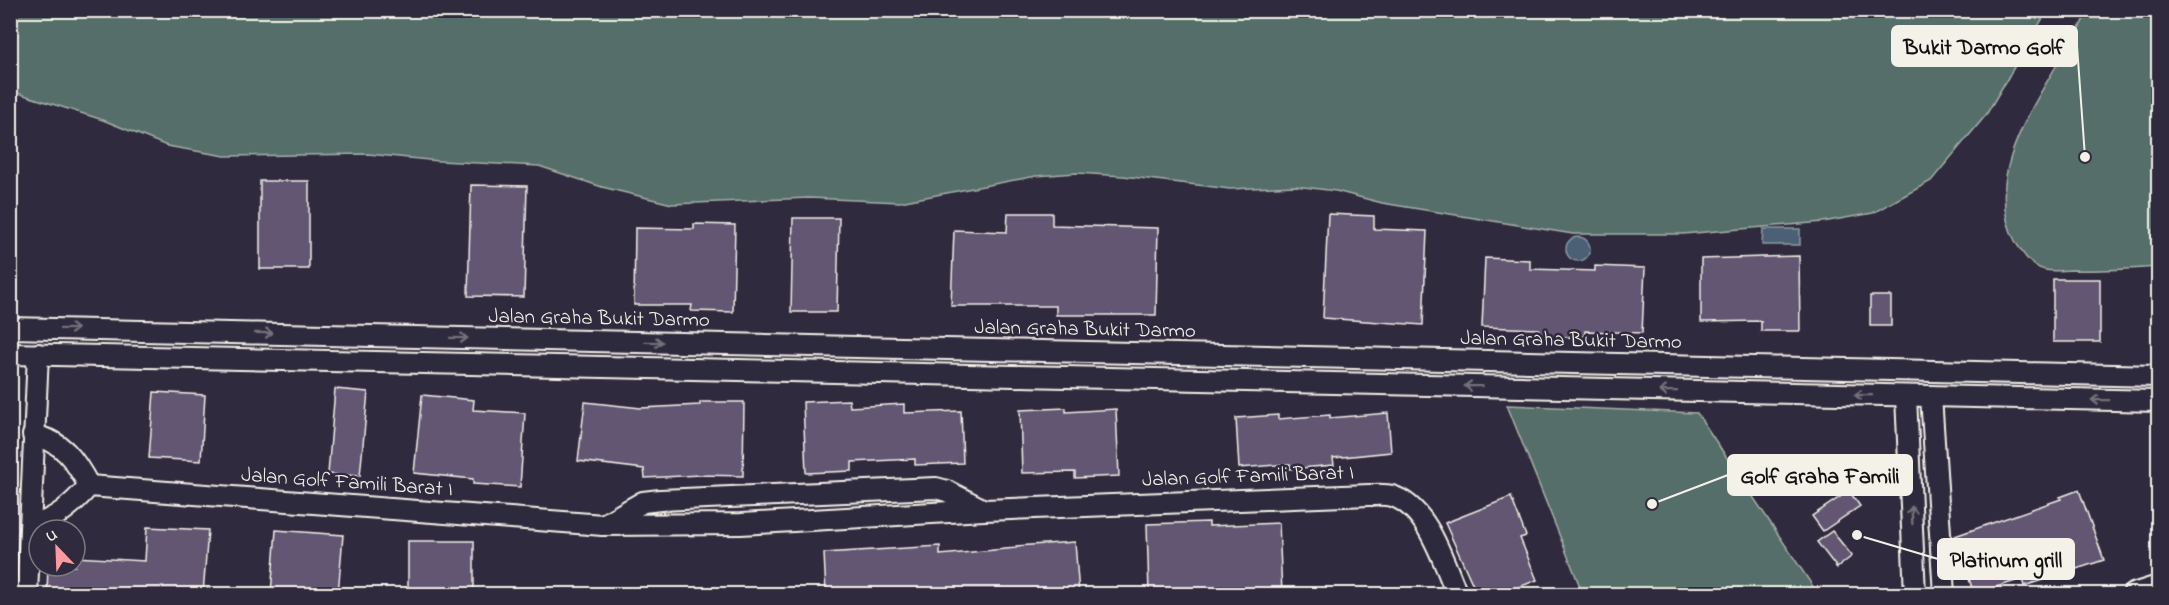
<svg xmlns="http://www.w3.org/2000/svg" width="2169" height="605" font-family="'Indie Flower',sans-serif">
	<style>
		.green { fill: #576e69; stroke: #a6b0a8; stroke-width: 1.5 }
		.water { fill: #4b6075; stroke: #8f9aa3; stroke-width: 1.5 }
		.building { fill: #625673; stroke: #f4f1e8; stroke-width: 1.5 }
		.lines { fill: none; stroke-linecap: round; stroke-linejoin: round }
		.minor-casing { stroke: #f4f1e8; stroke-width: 24 }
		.minor { stroke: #2f2a3d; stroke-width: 20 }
		.oneway { stroke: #747079 }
		.labels { text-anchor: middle; stroke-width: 5; stroke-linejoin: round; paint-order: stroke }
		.street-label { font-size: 21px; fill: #f4f1e8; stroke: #2f2a3d }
		.leader { fill: none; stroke: #f4f1e8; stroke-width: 2 }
		.callout-dot { fill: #f4f1e8; stroke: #2f2a3d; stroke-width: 2 }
		.callout { fill: #f4f1e8; stroke: #f4f1e8; stroke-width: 2 }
		.callout-label { font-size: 22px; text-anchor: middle; font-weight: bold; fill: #111 }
	</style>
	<rect width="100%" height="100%" fill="#2f2a3d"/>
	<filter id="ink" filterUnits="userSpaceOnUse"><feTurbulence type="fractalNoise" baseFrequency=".0167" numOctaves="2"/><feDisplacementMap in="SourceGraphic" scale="12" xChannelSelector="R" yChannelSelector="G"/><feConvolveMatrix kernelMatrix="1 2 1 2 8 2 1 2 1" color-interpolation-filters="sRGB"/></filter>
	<g filter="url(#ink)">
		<!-- green -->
		<g class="green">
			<path d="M11 10H2047V11L1986 115 1931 181 1873 213 1823 222 1683 234H1573L1382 203 1336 191 1295 186 1230 189 1123 176 1076 173 1036 176 900 202 809 198 672 204 602 187 539 166 439 161 368 154 225 156 167 146 103 120 11 91Z"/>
			<path d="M2087 11H2158V267C2130 269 2101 271 2072 270 2063 270 2053 272 2045 270 2031 267 2023 254 2016 243 1981 179 2032 109 2063 54 2072 39 2082 27 2087 11Z"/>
			<path d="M1507 405 1697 413 1818 594H1583Z"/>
		</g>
		<!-- water -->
		<g class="water">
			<path d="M1763 229H1800V245H1762Z"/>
			<circle cx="1578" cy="249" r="12"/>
		</g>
		<!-- building -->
		<g class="building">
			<rect x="260" y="181" width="49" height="88"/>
			<path d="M471 185 527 186 524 297 468 296Z"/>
			<path d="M1008 213H1052V225L1158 228 1156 315H1056V306H951L954 230 1007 232Z"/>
			<path d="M1328 214 1374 216V229L1427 231 1423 325 1323 318Z"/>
			<path d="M793 218H839L837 312H791Z"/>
			<path d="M694 224 735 225 733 312 691 311 692 305H634L635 228 694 229Z"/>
			<path d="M1799 256 1800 331H1761V321L1701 322V259Z"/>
			<path d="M1485 258 1530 260V269L1595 271V266L1645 268 1642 333 1585 331 1584 338 1539 336V329L1482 327Z"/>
			<rect x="2053" y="279" width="47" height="63"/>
			<rect x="1870" y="296" width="21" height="30"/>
			<path d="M335 389 368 392 360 476 328 474Z"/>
			<path d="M154 392 205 395 201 461 149 458Z"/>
			<path d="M422 395 474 400 473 410 525 413 520 487 473 484V479L414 473Z"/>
			<path d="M849 400 850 407 904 404V413L961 411 963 463 915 465V459L852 462V471L806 473 803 402Z"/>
			<path d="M585 402 641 408 700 405V402H744L743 476 700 475 645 478 644 469 578 461Z"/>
			<path d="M1066 408V412L1116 409 1119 476 1075 478V472L1022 473 1020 410Z"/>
			<path d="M1388 413 1391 452 1333 458 1334 465 1290 469V464L1239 468 1236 418 1278 415V419L1330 415V418Z"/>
			<path d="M2079 490 2104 560 2024 586 2022 579 1974 594 1955 536 2061 499 2060 497Z"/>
			<path d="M1849 491 1860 506 1823 531 1812 516Z"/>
			<path d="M1511 497 1526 536 1520 538 1537 580 1501 594H1477L1445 523Z"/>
			<path d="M1209 522V526L1279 523 1282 594H1149L1147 524Z"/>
			<path d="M147 527 208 530 203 594H47L48 566H75V557L145 561Z"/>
			<path d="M276 530 343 535 338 594H271Z"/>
			<path d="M1832 531 1852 556 1837 568 1817 542Z"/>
			<rect x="408" y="541" width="66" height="53"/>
			<path d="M1075 542 1079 594H826L824 553 940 546V555L1016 548V546Z"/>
		</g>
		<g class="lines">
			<defs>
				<g id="minor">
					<path d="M10 328 2158 376"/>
					<path d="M10 354 2158 401"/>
					<path d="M1906 396 1915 594"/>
					<path d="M1931 396 1944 594"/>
					<path d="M89 486 603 525 741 524 984 510 1369 495C1376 495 1385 494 1392 496 1428 507 1444 564 1457 594"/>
					<path d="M603 525 643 502 660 500 936 488 947 491 982 509"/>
					<path d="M31 526C56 520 73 504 89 486 75 460 63 441 33 435"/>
					<path d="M27 594 38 354"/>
					<path d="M2133 594 2158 586"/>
				</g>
			</defs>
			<!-- minor casing -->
			<use href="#minor" class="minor-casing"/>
			<!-- minor -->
			<use href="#minor" class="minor"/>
		</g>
		<!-- one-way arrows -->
		<defs><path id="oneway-shaft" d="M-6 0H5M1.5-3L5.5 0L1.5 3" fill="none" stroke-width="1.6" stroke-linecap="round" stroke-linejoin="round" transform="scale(1.5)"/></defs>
		<g class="oneway">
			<use href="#oneway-shaft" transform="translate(69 329) rotate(1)"/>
			<use href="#oneway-shaft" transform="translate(264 333) rotate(1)"/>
			<use href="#oneway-shaft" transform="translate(459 338) rotate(1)"/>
			<use href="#oneway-shaft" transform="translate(654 342) rotate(1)"/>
			<use href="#oneway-shaft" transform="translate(1473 386) rotate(-179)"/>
			<use href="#oneway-shaft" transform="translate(1668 391) rotate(-179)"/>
			<use href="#oneway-shaft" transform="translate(1863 395) rotate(-179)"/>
			<use href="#oneway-shaft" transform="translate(2100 400) rotate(-179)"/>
			<use href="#oneway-shaft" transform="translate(1912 515) rotate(-92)"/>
		</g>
	</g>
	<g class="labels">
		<!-- street labels -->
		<g class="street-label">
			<text transform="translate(599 317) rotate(1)" y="7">Jalan Graha Bukit Darmo</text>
			<text transform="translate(1085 328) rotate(1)" y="7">Jalan Graha Bukit Darmo</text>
			<text transform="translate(1571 339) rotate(1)" y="7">Jalan Graha Bukit Darmo</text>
			<text transform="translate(1248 475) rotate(-2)" y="7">Jalan Golf Famili Barat I</text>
			<text transform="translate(347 481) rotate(4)" y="7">Jalan Golf Famili Barat I</text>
		</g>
	</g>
	<!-- callouts -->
	<path class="leader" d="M2085 157L2077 46M1652 504L1728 475M1857 535L1938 559"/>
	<g class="callout-dot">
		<circle cx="2085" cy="157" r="6"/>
		<circle cx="1652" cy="504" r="6"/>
		<circle cx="1857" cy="535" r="6"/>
	</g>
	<g class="callout">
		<rect x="1892" y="26" width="185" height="40" rx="6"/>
		<rect x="1728" y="455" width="184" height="40" rx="6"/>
		<rect x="1938" y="539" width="136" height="40" rx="6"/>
	</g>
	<g class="callout-label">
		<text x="1984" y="54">Bukit Darmo Golf</text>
		<text x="1820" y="483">Golf Graha Famili</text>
		<text x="2006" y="567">Platinum grill</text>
	</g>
	<!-- margin -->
	<rect width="2169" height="605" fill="none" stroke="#2f2a3d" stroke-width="36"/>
	<rect x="18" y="18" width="2133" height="569" fill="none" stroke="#f4f1e8" stroke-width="2" filter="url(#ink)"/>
	<!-- north arrow -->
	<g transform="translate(57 548) rotate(337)"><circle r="28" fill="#2f2a3d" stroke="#7e7a81" stroke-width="1.5"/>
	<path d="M0-4.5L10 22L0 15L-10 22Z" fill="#ff9aa2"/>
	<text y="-9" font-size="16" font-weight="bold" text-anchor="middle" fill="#f4f1e8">U</text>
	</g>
</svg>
